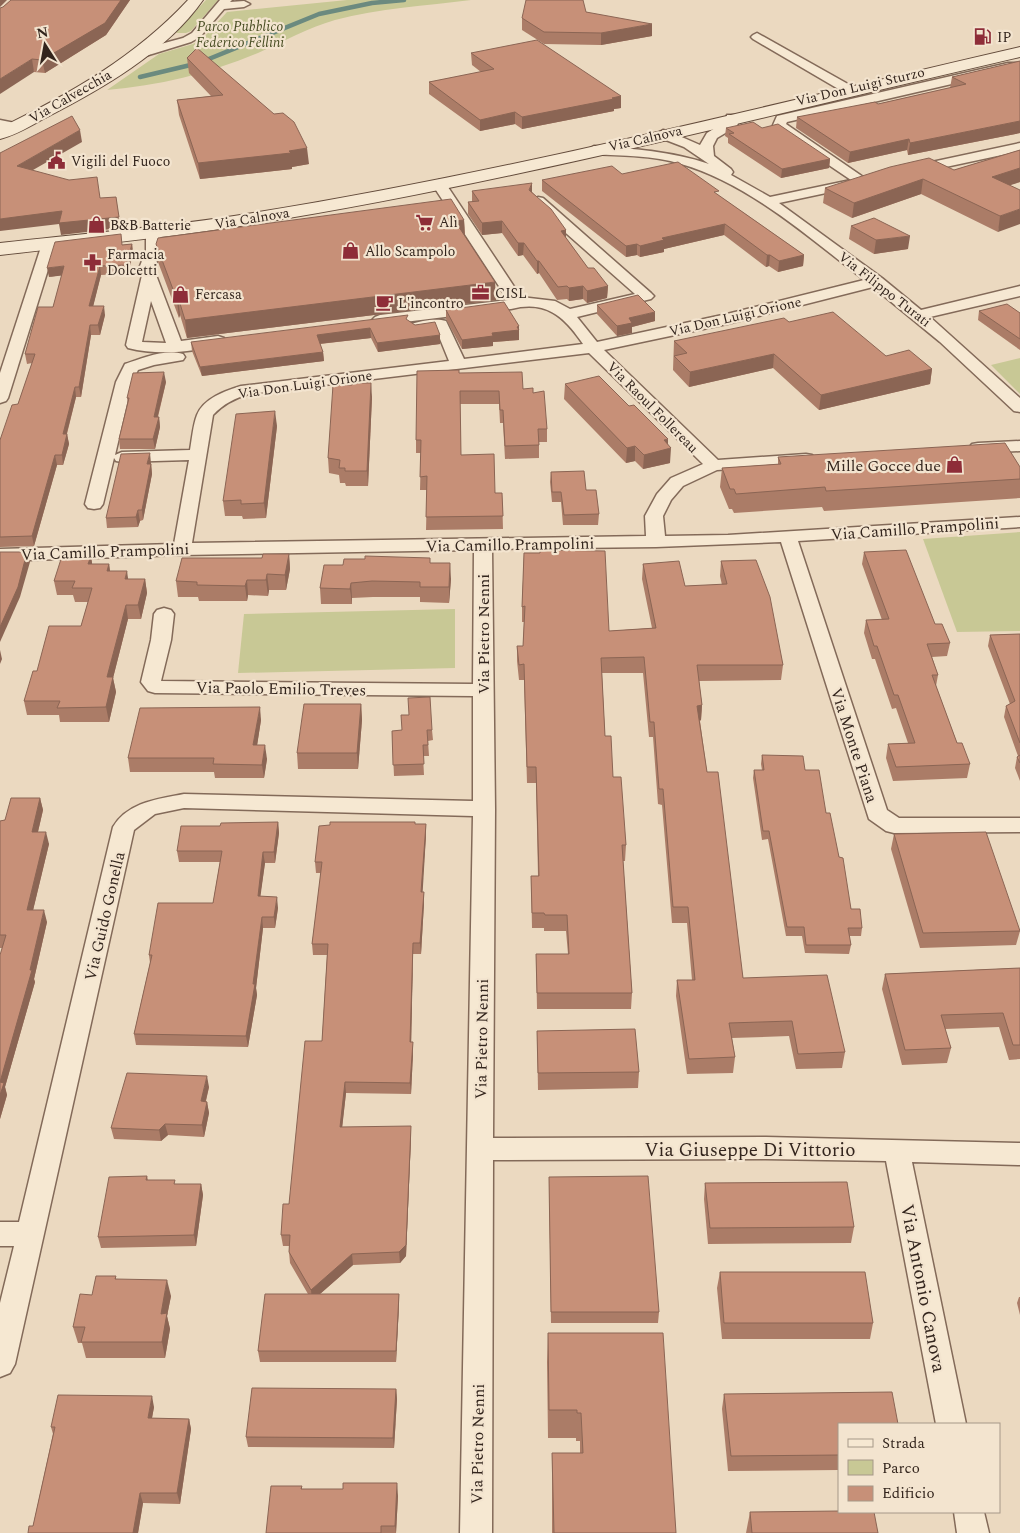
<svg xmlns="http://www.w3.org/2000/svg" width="1020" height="1533" font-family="Spectral,serif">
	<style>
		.green { fill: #c8c895 }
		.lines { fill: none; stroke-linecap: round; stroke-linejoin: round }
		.stream { stroke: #6b8a7f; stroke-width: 4.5 }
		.minor-casing { stroke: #836a59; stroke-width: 3 }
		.secondary-casing { stroke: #644c3c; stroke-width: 2 }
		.minor { fill: #f6e8d2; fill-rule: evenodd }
		.secondary { fill: #f6e8d2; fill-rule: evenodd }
		.wall { fill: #ab7c67 }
		.shaded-wall { fill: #8b6554 }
		.building { fill: #c79078; stroke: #8b6554 }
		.labels { text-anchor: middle; stroke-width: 4.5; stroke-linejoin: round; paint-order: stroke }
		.far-park-label { font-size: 14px; font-style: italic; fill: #494e24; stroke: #f3e4cf }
		.far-poi-label { font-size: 14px; fill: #33251d; stroke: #f3e4cf; text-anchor: start }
		.far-street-label { font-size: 14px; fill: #33251d; stroke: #f3e4cf }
		.poi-label { font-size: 16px; fill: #33251d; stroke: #f3e4cf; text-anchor: end }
		.street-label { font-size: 16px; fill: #33251d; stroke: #f3e4cf }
		.near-street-label { font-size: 19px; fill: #33251d; stroke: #f3e4cf }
	</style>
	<rect width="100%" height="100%" fill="#ebd9c0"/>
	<!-- green -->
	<g class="green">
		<path d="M206 0H218L191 31 186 33H177L176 32Z"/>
		<path d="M347 0H471C426 6 379 8 335 20 308 28 284 41 258 53 211 73 158 86 107 90L159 54 193 44 203 38 227 12Z"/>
		<path d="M1020 358V394L991 365Z"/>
		<path d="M1020 532V631L957 632 923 539Z"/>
		<path d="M455 609V668L238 673 244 614Z"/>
	</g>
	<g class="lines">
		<!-- stream -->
		<path class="stream" d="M140 77 199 63 319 14 372 3 404 0"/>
		<defs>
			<g id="minor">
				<path d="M220 0H232L230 2 244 1 250 4 244 7 224 9 200 37 191 42 139 58 133 54 135 51 183 38 192 33Z"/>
				<path d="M757 33 855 88 857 91 851 95 847 94 753 39 751 37 753 35Z"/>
				<path d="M1008 63H1020V71H1008L787 122 786 124 869 181 867 184 859 186 779 203 882 278 921 310 1020 286V296L930 317 1020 398V412L1014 411 940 342 873 287 727 324 604 350 718 460 806 454 812 455 815 459 812 463 806 464 717 470 683 486 671 500 663 516 665 536 728 535 1020 517V527L798 541 887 810 899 818H1020V832L894 833 886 831 869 819 781 542 656 547 492 549 495 809 493 1138 766 1137 1020 1143V1165L912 1162 966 1424H936L886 1161 766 1159 493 1160 492 1533H460L473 816 184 808 155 814 134 830 15 1364 10 1373 0 1377V1303L14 1246H0V1222H19L113 827C128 802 158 799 184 794L473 801V696L155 693 148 691 141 682 151 640 154 614 157 610 164 608 171 610 174 614 171 640 161 681 473 684 474 550 182 555 0 561V549L174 544 189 460 122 462 116 461 114 458 103 504 100 508 94 509 88 508 85 504 116 382 125 364C143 358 164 349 183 354L185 357 183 360 154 365 138 370 132 382 115 455 122 452 190 450C192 439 193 425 197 415 204 398 225 391 241 386L449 361 436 329 416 332 411 330 408 327 411 324C421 321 436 318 446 321L464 359 583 344C564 316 546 300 511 309L380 325 375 323 372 320 375 317 380 315 508 300 432 184 439 180 444 181 521 297 555 301 570 309 635 294 533 204 531 201 538 197 543 198 651 293 654 296 651 299 577 317 597 342 727 314 864 280C810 238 748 183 681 164 653 155 623 156 594 154L587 150 594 146C634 149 671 151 709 164L684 147 658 137 657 134 663 130 668 131 700 145 707 133 726 121 727 115H737L738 123 737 126 717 138 713 146 714 156 731 169 733 172 731 175 770 197 851 180 774 128 773 125 777 116ZM589 353 703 464 671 478 657 494 645 516 646 536 192 543 213 415C223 404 235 398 249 394Z"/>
				<path d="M0 120 20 124 21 127 15 131 0 128Z"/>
				<path d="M1020 143V151L913 174 906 170 913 166Z"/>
				<path d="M153 228 158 229C166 244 153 260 156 275L181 341 218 336 224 338 226 341 224 344C193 352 159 356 128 348L126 345 142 275 140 266 146 251V232L148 229ZM151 301 166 343 142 342Z"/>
				<path d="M49 240 54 241 56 244 8 398 6 401 0 403V373L42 244 44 241Z"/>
				<path d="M1020 441V451L978 453 972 452 969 448 972 444 978 443Z"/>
				<path d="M954 1512H984L989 1533H957Z"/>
			</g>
			<g id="secondary">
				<path d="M188 0H203C167 52 100 90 45 118 31 126 16 135 0 139V128C70 94 135 57 188 0Z"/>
				<path d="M1020 47V57C759 117 498 186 234 227 156 239 78 246 0 255V243C78 234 156 228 234 216 497 175 760 107 1020 47Z"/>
			</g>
		</defs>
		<!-- minor casing -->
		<use href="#minor" class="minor-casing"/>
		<!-- secondary casing -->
		<use href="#secondary" class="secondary-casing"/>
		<!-- minor -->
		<use href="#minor" class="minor"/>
		<!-- secondary -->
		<use href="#secondary" class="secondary"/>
	</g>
	<!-- wall -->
	<g class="wall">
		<path d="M11 0H130L106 35 45 73 34 72 3 7Z"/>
		<path d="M586 12 652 36 601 45 544 44 522 30V18Z"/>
		<path d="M471 53 621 96V108L614 109V111L522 129 515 124 480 131 429 94V82L481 72 472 65Z"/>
		<path d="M187 58 309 164 292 167V169L200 179 179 115 177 100 211 96 189 73Z"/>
		<path d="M1020 61V133L908 155 907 150 848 163 796 128 797 117 878 104 950 88 952 77Z"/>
		<path d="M726 128 830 159 829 168 781 178 728 143V138L725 136Z"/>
		<path d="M1020 150V182L1009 185 998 232 921 194 852 218 823 203 825 188 954 170Z"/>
		<path d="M622 174 718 195 804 255 803 266 778 272 769 266 766 267 724 235 664 249V252L640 257 637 255 626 257 542 191V180Z"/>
		<path d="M472 191 532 192 566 230V238L588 268 608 286 607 298 587 303 583 299 569 301 567 299 557 300 539 273 537 274 523 255 518 256 502 233 482 235 468 214V202H472Z"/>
		<path d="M464 220 465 236 496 300 187 338 180 315 179 318 158 262 156 244Z"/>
		<path d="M851 226 908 249 874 254 849 239Z"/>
		<path d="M132 244 133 253 128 274 101 275 93 306 105 315 100 335H91L81 397H76L67 434 69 444 63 465H57L34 546 0 547V440L18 404 32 363 27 364 25 354 53 307 62 275 49 277 122 245Z"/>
		<path d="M597 305 655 321 632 327V333L617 336 597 314Z"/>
		<path d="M446 310 519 326V340L493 342V346L462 349 446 319Z"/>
		<path d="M979 311 1020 313V350L978 320Z"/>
		<path d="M409 321 440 344 378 352 371 338 320 344 323 352 324 361 202 376 192 351 191 342Z"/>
		<path d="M789 322 886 356 932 369 930 384 819 410 773 368 689 387 673 370 674 341Z"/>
		<path d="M459 373 523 389 533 393 547 429V442H539V458L505 459 503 423H500L499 404H460L461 455 495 493H502L503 529 426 530 427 490H420L421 453H416V440Z"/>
		<path d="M166 382 158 417H159L160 427 155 449H120L119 439 128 404 127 398Z"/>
		<path d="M565 384 668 444 670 463 643 469 635 461 626 463 564 399Z"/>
		<path d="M372 397 368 486H346L345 483H340L339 475 329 473 328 458Z"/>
		<path d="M277 426 266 518 243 519 242 516H225L223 501Z"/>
		<path d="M778 457 1020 467V498L824 511 822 507 734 513 732 509H729L720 487 722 468 778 464Z"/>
		<path d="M151 463 152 474 143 520 140 521 138 527 107 528 106 518Z"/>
		<path d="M551 472 586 490 599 514 598 525H563L561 502H552L550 482Z"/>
		<path d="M864 552 935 624 950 643 947 656 932 657 938 675 936 686 957 743 970 764 967 778 893 781 886 758 888 744 908 743 896 708 892 709 875 659H872L864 633 866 620H882L862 564Z"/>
		<path d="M524 553 609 631 652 628 642 579 643 564 685 586 722 585 720 576 721 561 783 665 781 680 699 681 702 705 701 720 700 721 707 772 743 978 845 1052 842 1068 796 1069 789 1036 732 1038 735 1057 733 1073 687 1074 676 996 677 980H692L687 923H672L662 805 658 804 653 737H649L643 673H602L605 736 626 845 625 861H623L632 993 631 1009H537L536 954H568L566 931H544V928H532L531 876H538L536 783H527L524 680H519L517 661V646H523L524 622H522V607Z"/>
		<path d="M289 554 290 569 286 590H269L268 596 248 595 247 601H199L198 597H178L176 581 262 558Z"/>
		<path d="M91 556 92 564H109L110 571 128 579H145L147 593 141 619H128L113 678 116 692 109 722H60L59 715H27L24 701 37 671 81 626 88 602H75L73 595H57L54 581Z"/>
		<path d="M430 558V563L451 579 449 603 420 602V597H373L352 598V604H321L320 588 343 565Z"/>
		<path d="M1020 634V781L1015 768 1017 757 1018 756 1004 717 1006 706 1010 704 988 646 990 635Z"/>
		<path d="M361 704 362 720 358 769H298L297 753Z"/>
		<path d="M261 720 257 745 267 759 264 778H215L214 772H130L128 758Z"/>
		<path d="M432 730 433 740 428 741 429 756H423L424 775 394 776 392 731Z"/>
		<path d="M762 755 805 770 826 813 839 857 851 909 862 928 861 936H849L851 945 849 954 805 953 802 936H786L768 839 762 840 753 778 754 770H762L761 764Z"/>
		<path d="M40 798 43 810 38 832 49 844 33 910 47 922 34 979 35 982 5 1087 7 1095 0 1119 2 948H0V821L5 820Z"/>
		<path d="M278 822 279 833 275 863H265L260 896 278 908 275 928H263L256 988 257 995 248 1047 136 1045 134 1034 150 963 149 955 213 903 220 862H179L177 851Z"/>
		<path d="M415 824H426V835L422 892H424V903L421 954H413L411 1042 413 1053 411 1094 346 1093 342 1127 411 1137 406 1256 400 1263 353 1265 320 1294H399V1305L396 1362H260L258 1351 308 1294 290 1263 289 1252V1246H283L281 1235 289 1204 322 1041 327 955H313L312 944 321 873H316L315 862Z"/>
		<path d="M894 834 1020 931 1016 945 920 948 891 849Z"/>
		<path d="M1020 968V1059L1009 1060 999 1027 945 1029 951 1048 947 1063 902 1065 882 989 885 974Z"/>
		<path d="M537 1031 639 1072 638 1088 538 1090Z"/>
		<path d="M209 1087 206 1101 207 1102 209 1113 204 1137 168 1135 161 1141 114 1139 111 1128Z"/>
		<path d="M147 1176 148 1180 176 1184H201L203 1195 196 1246 101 1248 98 1237Z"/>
		<path d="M549 1177 659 1312 658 1323H551Z"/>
		<path d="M705 1183 854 1227 851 1243 708 1244 704 1199Z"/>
		<path d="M720 1272 873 1323 870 1339H722L717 1288Z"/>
		<path d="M116 1276V1279L171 1296 167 1316 170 1329 165 1358H86L82 1343H78L73 1327 92 1295Z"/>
		<path d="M1019 1297H1020V1315L1017 1303Z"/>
		<path d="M548 1333 676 1533H552V1453H580V1441H576V1438H548L547 1362Z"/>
		<path d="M396 1389 397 1399 394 1448 248 1447 246 1437Z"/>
		<path d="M724 1394 839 1424V1470L728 1471 722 1409Z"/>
		<path d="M154 1407 152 1418 189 1419 191 1429 180 1504 143 1503 138 1533H28L33 1526 53 1434 51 1427Z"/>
		<path d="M302 1486V1489L398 1496 396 1533H266Z"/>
		<path d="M750 1512 878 1533H746Z"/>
	</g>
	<!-- shaded-wall -->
	<g class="shaded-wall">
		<path d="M0 0H7L0 7Z"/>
		<path d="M121 0H130L106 35 45 73 42 60Z"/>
		<path d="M652 24V36L601 45V33Z"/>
		<path d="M32 59 34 72 0 94V79Z"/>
		<path d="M621 96V108L614 109V111L522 129V117Z"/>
		<path d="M515 112V124L480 131V120Z"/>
		<path d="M1020 121V133L908 155 910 143Z"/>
		<path d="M80 130 82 142 19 178 17 166Z"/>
		<path d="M909 139 907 150 848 163 850 152Z"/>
		<path d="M307 148 309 164 292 167V169L200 179 198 163Z"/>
		<path d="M830 159 829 168 781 178 782 169Z"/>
		<path d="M1020 168V182L989 192 992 177Z"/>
		<path d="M923 179 921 194 852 218 854 203Z"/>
		<path d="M532 183V195L529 190Z"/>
		<path d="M116 197 120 228 61 235 59 224 0 231V219Z"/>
		<path d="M1020 209V224L998 232 1000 216Z"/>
		<path d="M464 220 465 237 455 221Z"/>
		<path d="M502 221V233L482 235V223Z"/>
		<path d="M725 224 724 235 664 249V252L640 257V246L662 238Z"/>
		<path d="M566 230V242L561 231Z"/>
		<path d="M910 236 908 249 874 254 876 240Z"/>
		<path d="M518 243H524L523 255 518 256Z"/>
		<path d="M132 244 133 253 128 274 126 265Z"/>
		<path d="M637 244V255L626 257V246Z"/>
		<path d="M767 255H770L769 266 766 267Z"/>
		<path d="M804 255 803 266 778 272 779 261Z"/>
		<path d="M537 261H539V273L537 274Z"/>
		<path d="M64 266 66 275 49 277 47 268Z"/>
		<path d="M100 266 101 275 91 315 89 306Z"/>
		<path d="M495 282 496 300 187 338 185 320Z"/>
		<path d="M583 286V299L569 301V288Z"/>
		<path d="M608 286 607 298 587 303V291Z"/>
		<path d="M178 297 180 315 179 318 177 300Z"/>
		<path d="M104 306 105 315 100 335 98 325Z"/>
		<path d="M655 312V321L632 327V333L617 336V326L629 318Z"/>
		<path d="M90 325 91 335 81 397 79 387Z"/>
		<path d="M519 326V340L493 342V346L462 349V340Z"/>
		<path d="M370 328 371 338 318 344 317 335Z"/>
		<path d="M440 335V344L378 352 377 343Z"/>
		<path d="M323 352 324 361 202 376 200 367Z"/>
		<path d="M774 354 773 368 689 387 690 372Z"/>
		<path d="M932 369 930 384 819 410 821 395Z"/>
		<path d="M164 372 166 382 155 427 154 417Z"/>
		<path d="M371 383 372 397 368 486 367 471Z"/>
		<path d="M75 387 76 397 64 444 63 434Z"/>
		<path d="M275 411 277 426 266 518 264 503Z"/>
		<path d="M159 417 160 427 155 449 153 439Z"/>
		<path d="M67 434 69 444 63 465 62 455Z"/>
		<path d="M668 439V449L671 448 670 463 643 469 644 455 664 440Z"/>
		<path d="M635 446V461L626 463 627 448Z"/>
		<path d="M150 453 152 474 143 520 142 510 147 464Z"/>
		<path d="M55 455 57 465 34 546 32 536Z"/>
		<path d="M138 510 140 521 138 527 136 517Z"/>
		<path d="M27 552 30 562 20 597 0 642V627Z"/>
		<path d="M289 554 290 569 286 590 285 575Z"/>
		<path d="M91 556 93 570 88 564Z"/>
		<path d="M450 563 451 579 449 603V587Z"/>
		<path d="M109 564 111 578 107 571Z"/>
		<path d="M127 571 129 585 125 579Z"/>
		<path d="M267 574 269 590 268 596 266 580Z"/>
		<path d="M145 579 147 593 141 619 138 605Z"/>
		<path d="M247 580 248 595 247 601 245 586Z"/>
		<path d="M351 583 352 598V604L350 589Z"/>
		<path d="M126 605 128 619 113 678 116 692 109 722 106 707 107 677Z"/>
		<path d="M0 650 2 659 0 664Z"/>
		<path d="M361 704 362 720 358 769 357 753Z"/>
		<path d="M702 705 701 720 696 721 697 706Z"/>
		<path d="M260 707 261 720 255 759 253 745Z"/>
		<path d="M265 745 267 759 264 778 262 765Z"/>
		<path d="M40 798 43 810 35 844 32 832Z"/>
		<path d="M278 822 279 833 275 863 274 852Z"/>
		<path d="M426 824V835L422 903 421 892Z"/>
		<path d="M46 832 49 844 30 923 27 910Z"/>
		<path d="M263 852 265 863 259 907 258 896Z"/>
		<path d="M424 892V903L421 954 420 943Z"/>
		<path d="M277 897 278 908 275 928 274 917Z"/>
		<path d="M44 910 47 922 34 979 35 982 5 1087 7 1095 0 1119V1082L30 970Z"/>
		<path d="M262 917 263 928 256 988 257 995 248 1047 246 1036Z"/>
		<path d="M413 943V954L411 1053 410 1042Z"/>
		<path d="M413 1042V1053L411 1094 410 1083Z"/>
		<path d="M207 1076 209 1087 203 1112 201 1101Z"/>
		<path d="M345 1082 346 1093 341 1138 340 1127Z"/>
		<path d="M207 1102 209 1113 204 1137 202 1125Z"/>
		<path d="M165 1124 168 1135 161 1141 159 1130Z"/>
		<path d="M411 1126V1137L406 1256 400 1263 399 1252Z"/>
		<path d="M201 1184 203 1195 196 1246 194 1235Z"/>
		<path d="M352 1254 353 1265 312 1301 311 1290Z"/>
		<path d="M167 1280 171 1296 167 1316 170 1329 165 1358 162 1342 161 1314Z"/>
		<path d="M399 1294V1305L396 1362V1351Z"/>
		<path d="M396 1389 397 1399 394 1448 393 1438Z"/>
		<path d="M152 1396 154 1407 150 1428 148 1418Z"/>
		<path d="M189 1419 191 1429 180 1504 177 1493Z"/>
		<path d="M397 1483 398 1496 396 1533 395 1526Z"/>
		<path d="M140 1493 143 1503 138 1533H133Z"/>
	</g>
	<!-- building -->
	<g class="building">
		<path d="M11 0H121L105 23 42 60 32 59 0 79V8L3 7Z"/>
		<path d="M526 0H583L586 12 652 24 601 33 544 32 522 18Z"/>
		<path d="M537 40 621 96 612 98 614 99 522 117 515 112 480 120 429 82 494 69 471 53Z"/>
		<path d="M197 48 274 114 283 113 294 122 307 148 289 151 291 153 198 163 177 100 223 95 187 58Z"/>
		<path d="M1020 61V121L910 143 909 139 850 152 797 117 875 102 878 104 966 84 952 77Z"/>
		<path d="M72 116 80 130 17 166 69 180 97 177 100 198 116 197 119 217 59 223 62 211 0 219V153Z"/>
		<path d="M753 122 762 128 778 124 830 159 782 169 729 134 734 133 726 128Z"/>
		<path d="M1020 150V168L992 177 1020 190V209L1000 216 923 179 854 203 825 188 890 167 929 158 954 170Z"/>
		<path d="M678 162 719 191 714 192 804 255 779 261 770 255H767L725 224 662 238 664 240 640 246 637 244 626 246 542 180 612 166 622 174Z"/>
		<path d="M532 183 529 190 551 209 566 230 561 231 588 268H594L608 286 587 291 583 286 569 288 567 286 558 287 539 261H537L524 243H518L502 221 482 223 468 202 479 201 472 191Z"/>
		<path d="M451 199 464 220 455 221 495 282 185 320 178 297 177 300 156 244 158 238Z"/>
		<path d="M874 218 910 236 876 240 851 226Z"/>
		<path d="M121 234 122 245 132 244 126 265 100 266 89 306H104L98 325H90L79 387H75L63 434H67L62 455H55L32 536 0 537V440L12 405 18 404 35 354H25L38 307H53L64 266 47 268 55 242Z"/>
		<path d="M638 295 655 312 629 318 632 323 617 326 597 305Z"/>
		<path d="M504 302 519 326 517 327 519 330 492 333 493 336 462 340 446 310Z"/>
		<path d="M1007 304 1020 313V339L979 311Z"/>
		<path d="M833 312 886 356 909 350 932 369 821 395 774 354 690 372 674 356 687 353 674 341 784 318 789 322Z"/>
		<path d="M408 315 406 319 415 325 435 322 440 335 377 343 370 328 317 335 323 352 200 367 191 342Z"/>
		<path d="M459 370V373L522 372 523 389 533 388V393L544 391 547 429H538L539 445 505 446 503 410H500L499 391H460L461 455 494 454 495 493H502L503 516 426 517 427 476 420 477 421 440H416L417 371Z"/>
		<path d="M164 372 154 417H159L153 439H119L129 398H127L133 373Z"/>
		<path d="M599 376 629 406 634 405 668 439 664 440 671 448 644 455 635 446 627 448 565 384Z"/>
		<path d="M353 383H371L367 471H345V468H339L340 460 328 458 333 385H352Z"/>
		<path d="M275 411 264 503 241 504V500L223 501 236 414Z"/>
		<path d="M1005 443 1020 467V479L826 491 825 487 736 494 734 489H730L722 468 781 464 778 457Z"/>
		<path d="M150 453 147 464H151L142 510H138L136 517 106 518 121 454Z"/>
		<path d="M584 471 586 490H596L599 514 564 515 561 492H552L551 472Z"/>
		<path d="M540 550 605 551 609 631 656 628 643 564 679 561 685 586 727 584 721 561 756 560 770 597 783 665H697L702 705 697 706 707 772H718L743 978 827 975 845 1052 798 1054 792 1021 729 1023 735 1057 689 1059 677 980H695L688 907H673L663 789H659L654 722H650L644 657 601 658 605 736H611L613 777H621L626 845H622L632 993H537L536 954H569L567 915H545L544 913H532L531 876H539L536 767H527L524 664 519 665 517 646H523L525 606 522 607 524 553H540Z"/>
		<path d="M906 550 935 624H942L950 643 927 644 938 675H932L957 743H962L970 764 896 767 888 744 915 743 898 695H894L877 646H874L866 620 889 619 864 552Z"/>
		<path d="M0 552H27L18 587 0 627Z"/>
		<path d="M263 554H289L285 575 267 574 266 580H247L245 586 197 585V582L176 581 182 558H262Z"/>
		<path d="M62 556H91L88 564H109L107 571H127L125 579H145L138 605H126L107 677H113L106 707 57 708 60 701H24L33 671H37L49 626H81L92 588H72L75 581H54Z"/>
		<path d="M365 556 430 558V563H450L449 587H420V582L372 581 351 583 350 589 320 588 324 565H343L344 559H365Z"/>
		<path d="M1020 634V743L1006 706 1015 701 990 635Z"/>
		<path d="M430 697 432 730H427L428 745H423L424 764 393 765 392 731 402 730 401 715H409L408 698Z"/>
		<path d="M304 704H361L357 753H297Z"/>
		<path d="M260 707 253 745H265L262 765 213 764 214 758H128L140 708Z"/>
		<path d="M762 755 803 756 805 770H819L826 813H830L839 857 843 858 851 909H860L862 928H848L851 945H806L804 927H787L769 831H763L754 770H764Z"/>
		<path d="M1020 755V763L1017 757Z"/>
		<path d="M11 798H40L32 832H46L27 910H44L30 970H32L0 1082V955L6 935H0V821L5 820Z"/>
		<path d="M278 822 274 852H263L258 896 277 897 274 917H262L253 984H255L246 1036 134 1034 152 955H149L158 903H213L222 851H177L181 826H220L221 823Z"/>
		<path d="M330 822H415V824H426L421 892H424L420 943H413L410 1042H413L410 1083 345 1082 340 1127 411 1126 406 1245 399 1252 352 1254 311 1290 289 1252 290 1235H281L283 1204H289L305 1041H322L328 944H312L322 862H315L319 826 330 825Z"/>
		<path d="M986 832 1020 931 923 933 894 834Z"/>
		<path d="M1020 968V1045H1013L1003 1013 941 1015 951 1048 905 1050 885 974Z"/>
		<path d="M635 1029 639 1072 538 1073 537 1031Z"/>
		<path d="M127 1073 207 1076 201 1101 207 1102 202 1125 165 1124 159 1130 111 1128Z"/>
		<path d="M0 1082 4 1083 0 1095Z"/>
		<path d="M147 1176 146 1180H175L174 1184H201L194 1235 98 1237 109 1177Z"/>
		<path d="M648 1176 659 1312H551L549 1177Z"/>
		<path d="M847 1182 854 1227 710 1228 705 1183Z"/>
		<path d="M720 1272H865L873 1323H724Z"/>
		<path d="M96 1276H116L115 1279 167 1280 161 1314 167 1313 162 1342H81L85 1327H73L80 1294 92 1295Z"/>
		<path d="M265 1294H399L396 1351H258Z"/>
		<path d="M548 1333H663L676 1533H554L552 1453H583L581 1413H577V1410H549Z"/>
		<path d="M252 1388 396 1389 393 1438 246 1437Z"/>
		<path d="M892 1392 898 1424H839V1455L731 1456 724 1394Z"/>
		<path d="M58 1395 152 1396 148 1418 189 1419 177 1493H140L133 1533H28L29 1526H33L55 1427H51Z"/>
		<path d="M343 1483H397L395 1526H381V1533H266L271 1486H302L301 1489H343Z"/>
		<path d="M839 1511V1512H874L878 1533H752L750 1512Z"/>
	</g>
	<!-- icons -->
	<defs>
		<symbol id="fuel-bare" viewBox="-9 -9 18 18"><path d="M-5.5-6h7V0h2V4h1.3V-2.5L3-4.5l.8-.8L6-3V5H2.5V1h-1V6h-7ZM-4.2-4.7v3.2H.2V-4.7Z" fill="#8e2d38" stroke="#f3e4cf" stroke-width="2.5" paint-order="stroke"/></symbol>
		<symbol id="civic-bare" viewBox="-9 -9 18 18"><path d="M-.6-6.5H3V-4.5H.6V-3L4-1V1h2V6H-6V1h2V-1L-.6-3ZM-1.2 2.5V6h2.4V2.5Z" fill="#8e2d38" stroke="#f3e4cf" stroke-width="2.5" paint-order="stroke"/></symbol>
		<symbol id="supermarket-bare" viewBox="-9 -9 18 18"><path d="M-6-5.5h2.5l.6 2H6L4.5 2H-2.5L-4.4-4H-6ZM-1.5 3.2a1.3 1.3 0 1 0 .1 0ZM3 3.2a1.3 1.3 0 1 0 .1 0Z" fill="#8e2d38" stroke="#f3e4cf" stroke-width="2.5" paint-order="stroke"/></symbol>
		<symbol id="shop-bare" viewBox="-9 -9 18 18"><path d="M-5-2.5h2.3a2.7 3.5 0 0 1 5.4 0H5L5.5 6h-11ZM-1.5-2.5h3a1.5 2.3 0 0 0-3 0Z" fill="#8e2d38" stroke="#f3e4cf" stroke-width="2.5" paint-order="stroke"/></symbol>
		<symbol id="pharmacy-bare" viewBox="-9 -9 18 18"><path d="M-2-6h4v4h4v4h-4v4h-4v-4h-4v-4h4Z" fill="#8e2d38" stroke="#f3e4cf" stroke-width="2.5" paint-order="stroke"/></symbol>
		<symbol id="office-bare" viewBox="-9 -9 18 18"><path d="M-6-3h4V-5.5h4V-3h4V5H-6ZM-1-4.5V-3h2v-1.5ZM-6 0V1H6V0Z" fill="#8e2d38" stroke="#f3e4cf" stroke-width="2.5" paint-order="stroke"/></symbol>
		<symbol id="cafe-bare" viewBox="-9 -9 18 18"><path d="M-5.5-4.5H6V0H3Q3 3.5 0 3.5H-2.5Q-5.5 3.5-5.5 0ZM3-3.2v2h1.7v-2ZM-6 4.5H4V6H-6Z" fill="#8e2d38" stroke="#f3e4cf" stroke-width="2.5" paint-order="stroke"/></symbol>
	</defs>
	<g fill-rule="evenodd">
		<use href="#fuel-bare" x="970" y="24" width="25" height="25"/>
		<use href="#civic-bare" x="44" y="148" width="25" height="25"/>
		<use href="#supermarket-bare" x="412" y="210" width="25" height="25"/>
		<use href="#shop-bare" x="84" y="212" width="25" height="25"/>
		<use href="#shop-bare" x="338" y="238" width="25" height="25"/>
		<use href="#pharmacy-bare" x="80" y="250" width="25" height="25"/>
		<use href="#office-bare" x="468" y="280" width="25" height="25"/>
		<use href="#shop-bare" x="168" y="282" width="25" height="25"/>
		<use href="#cafe-bare" x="372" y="290" width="25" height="25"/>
		<use href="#shop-bare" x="942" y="452" width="25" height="25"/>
	</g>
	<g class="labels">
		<!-- far-park labels -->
		<g class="far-park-label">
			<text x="240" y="31">Parco Pubblico<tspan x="240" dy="16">Federico Fellini</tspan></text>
		</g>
		<!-- far-poi labels -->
		<g class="far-poi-label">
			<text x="997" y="42">IP</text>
			<text x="71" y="166">Vigili del Fuoco</text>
			<text x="439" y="227">Alì</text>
			<text x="110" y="230">B&amp;B Batterie</text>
			<text x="365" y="256">Allo Scampolo</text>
			<text x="107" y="259">Farmacia<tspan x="107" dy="16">Dolcetti</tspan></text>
			<text x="495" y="298">CISL</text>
			<text x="195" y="299">Fercasa</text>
			<text x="398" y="308">L'incontro</text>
		</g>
		<!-- far-street labels -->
		<g class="far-street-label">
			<text transform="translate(860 86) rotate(-13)" y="5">Via Don Luigi Sturzo</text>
			<text transform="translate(70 96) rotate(-30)" y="5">Via Calvecchia</text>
			<text transform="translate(645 138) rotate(-13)" y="5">Via Calnova</text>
			<text transform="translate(252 218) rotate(-9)" y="5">Via Calnova</text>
			<text transform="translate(885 289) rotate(38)" y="5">Via Filippo Turati</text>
			<text transform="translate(735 316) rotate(-13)" y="5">Via Don Luigi Orione</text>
			<text transform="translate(305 384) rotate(-8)" y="5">Via Don Luigi Orione</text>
			<text transform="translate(653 407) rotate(45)" y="5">Via Raoul Follereau</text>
		</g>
		<!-- poi labels -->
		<g class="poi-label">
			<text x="941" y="471">Mille Gocce due</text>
		</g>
		<!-- street labels -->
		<g class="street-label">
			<text transform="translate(915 528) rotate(-4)" y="6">Via Camillo Prampolini</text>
			<text transform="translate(510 544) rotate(-1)" y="6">Via Camillo Prampolini</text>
			<text transform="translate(105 551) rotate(-2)" y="6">Via Camillo Prampolini</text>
			<text transform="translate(483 634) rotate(-90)" y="6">Via Pietro Nenni</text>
			<text transform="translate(281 688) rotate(1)" y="6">Via Paolo Emilio Treves</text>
			<text transform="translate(855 745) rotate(72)" y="6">Via Monte Piana</text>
			<text transform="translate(104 916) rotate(-77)" y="6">Via Guido Gonella</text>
			<text transform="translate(481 1039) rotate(-89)" y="6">Via Pietro Nenni</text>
			<text transform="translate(477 1444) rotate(-89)" y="6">Via Pietro Nenni</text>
		</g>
		<!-- near-street labels -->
		<g class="near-street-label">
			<text x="750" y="1156">Via Giuseppe Di Vittorio</text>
			<text transform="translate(924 1288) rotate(79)" y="7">Via Antonio Canova</text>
		</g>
	</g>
	<!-- legend -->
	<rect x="838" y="1423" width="162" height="90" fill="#f3e4cf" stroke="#a69888"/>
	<rect x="848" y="1439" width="25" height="8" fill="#f6e8d2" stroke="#a69888"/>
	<text x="882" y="1448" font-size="15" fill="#33251d">Strada</text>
	<rect x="848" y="1460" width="25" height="15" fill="#c8c895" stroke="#a69888"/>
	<text x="882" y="1473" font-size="15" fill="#33251d">Parco</text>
	<rect x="848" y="1486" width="25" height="15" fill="#c79078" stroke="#a69888"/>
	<text x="882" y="1498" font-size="15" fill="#33251d">Edificio</text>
	<!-- north arrow -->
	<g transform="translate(45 45) rotate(349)" stroke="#f3e4cf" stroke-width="4" paint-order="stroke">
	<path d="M0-4L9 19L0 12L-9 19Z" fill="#33251d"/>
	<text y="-8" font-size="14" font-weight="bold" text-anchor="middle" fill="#33251d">N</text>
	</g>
</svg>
